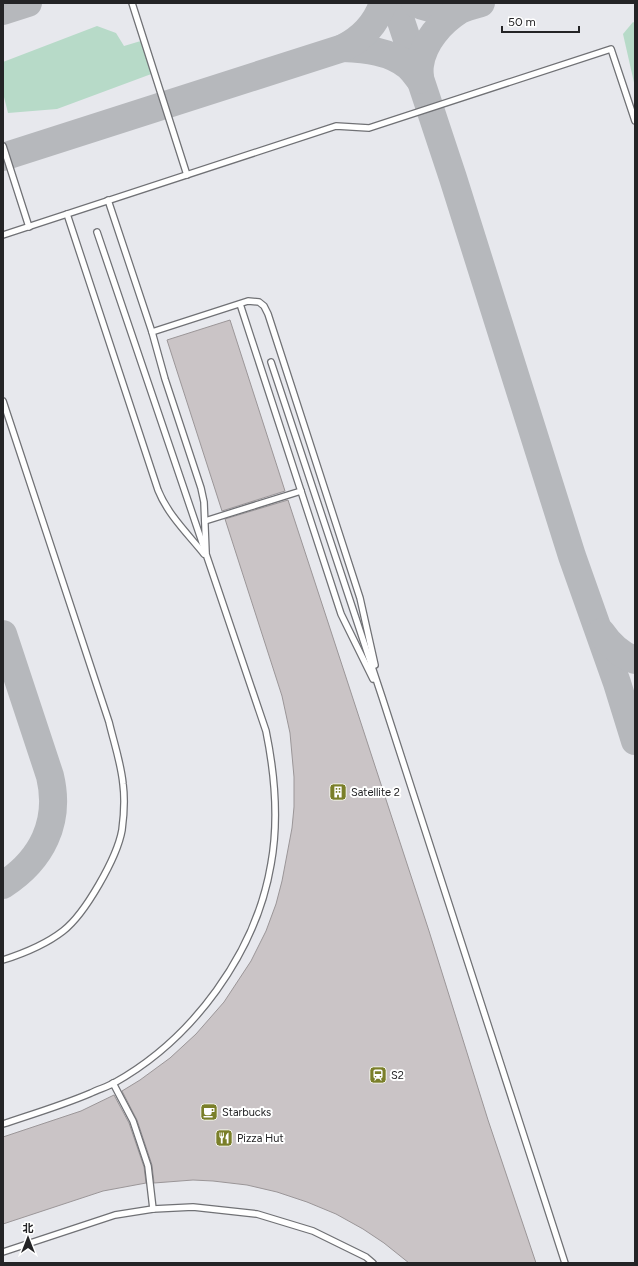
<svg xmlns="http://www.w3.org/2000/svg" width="638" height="1266" font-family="Figtree,'Noto Sans SC',sans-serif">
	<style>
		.green { fill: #b7dac8 }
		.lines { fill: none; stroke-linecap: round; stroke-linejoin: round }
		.taxiway { stroke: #b6b8bc; stroke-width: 28 }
		.building { fill: #cac4c6; stroke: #9b9698 }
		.lane-casing { stroke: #707175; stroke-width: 8 }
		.lane { stroke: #fff; stroke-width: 5.5 }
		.labels { text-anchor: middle; stroke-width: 4; stroke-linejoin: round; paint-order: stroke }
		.poi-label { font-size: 11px; fill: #242426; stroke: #fff; text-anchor: start }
	</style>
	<rect width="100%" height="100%" fill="#e7e8ed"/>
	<!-- green -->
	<g class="green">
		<path d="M633 22 635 23V87L623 34Z"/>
		<path d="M97 26 116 33 124 46 144 40 154 73 57 109 8 113 3 93V62Z"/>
	</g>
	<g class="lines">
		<!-- taxiway -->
		<g class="taxiway">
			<path d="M395 3 453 178 572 556 617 683 635 741"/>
			<path d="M415 3C430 10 445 11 461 9"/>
			<path d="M3 11 28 3"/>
			<path d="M343 48C365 49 390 51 408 66 413 70 416 76 420 80 420 75 419 70 420 65 423 42 441 22 460 10 466 7 474 5 481 3"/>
			<path d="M3 157 343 48C363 38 376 24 383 3"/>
			<path d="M601 632C610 645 620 655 635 660"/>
			<path d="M3 634 50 776C61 822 42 860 3 885"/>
		</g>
	</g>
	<!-- building -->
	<g class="building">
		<path d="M230 320 285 491 222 511 167 340Z"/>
		<path d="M288 500 429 931 488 1120 536 1263H409L384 1243 363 1229 336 1214 307 1202 277 1192 247 1185 213 1181 193 1180 154 1183 152 1165 137 1120 122 1091 140 1080 170 1058 196 1034 224 1002 251 961 266 931 276 904 282 881 292 828 294 807V777L290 733 282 696 225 519Z"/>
		<path d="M114 1095 129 1123 144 1167 146 1183 103 1191 3 1224V1137L81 1111Z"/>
	</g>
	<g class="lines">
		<defs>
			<g id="lane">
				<path d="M132 3 187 175"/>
				<path d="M3 146 29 227"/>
				<path d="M108 200 152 332 165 379 201 488 204 502 206 552"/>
				<path d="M67 214 158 490C168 515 188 534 204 554"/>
				<path d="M3 235 336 126 369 128 611 49 635 121"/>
				<path d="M240 304 341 614 373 679"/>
				<path d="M152 332 248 301 259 302 264 306 268 314 360 598 375 665"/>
				<path d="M271 362 382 697 565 1263"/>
				<path d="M3 401 109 722C114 743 121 763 123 784 125 799 124 815 122 830 117 858 85 914 63 931 45 945 25 953 3 960"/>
				<path d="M205 521 301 491"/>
				<path d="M113 1083 133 1121 148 1166 153 1209"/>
				<path d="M3 1124C33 1114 63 1105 91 1093 99 1089 107 1087 114 1083 193 1039 256 953 271 864 279 820 275 775 266 731L97 232"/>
				<path d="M3 1252 115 1215 153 1209 193 1207 257 1214 313 1231 366 1257 373 1263"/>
			</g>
		</defs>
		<!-- lane casing -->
		<use href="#lane" class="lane-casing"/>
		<!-- lane -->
		<use href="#lane" class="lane"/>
	</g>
	<!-- icons -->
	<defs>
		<symbol id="building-square" viewBox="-11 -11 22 22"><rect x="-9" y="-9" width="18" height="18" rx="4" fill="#7a7f29" stroke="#fff"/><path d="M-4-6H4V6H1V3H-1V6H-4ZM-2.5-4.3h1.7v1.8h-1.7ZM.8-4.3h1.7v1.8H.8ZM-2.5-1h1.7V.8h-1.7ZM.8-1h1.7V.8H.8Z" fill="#fff"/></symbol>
		<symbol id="station-square" viewBox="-11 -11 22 22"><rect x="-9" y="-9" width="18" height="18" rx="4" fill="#7a7f29" stroke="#fff"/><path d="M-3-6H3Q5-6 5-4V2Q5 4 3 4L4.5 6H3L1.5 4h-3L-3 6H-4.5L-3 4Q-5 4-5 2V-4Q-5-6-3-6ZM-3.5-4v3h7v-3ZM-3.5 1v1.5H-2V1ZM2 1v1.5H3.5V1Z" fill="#fff"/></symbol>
		<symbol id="cafe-square" viewBox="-11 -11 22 22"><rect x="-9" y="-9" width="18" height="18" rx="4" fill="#7a7f29" stroke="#fff"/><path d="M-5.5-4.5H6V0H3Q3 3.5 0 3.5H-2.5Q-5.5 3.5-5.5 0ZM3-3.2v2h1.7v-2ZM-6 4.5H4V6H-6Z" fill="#fff"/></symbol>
		<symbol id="restaurant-square" viewBox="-11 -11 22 22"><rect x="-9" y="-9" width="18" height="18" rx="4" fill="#7a7f29" stroke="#fff"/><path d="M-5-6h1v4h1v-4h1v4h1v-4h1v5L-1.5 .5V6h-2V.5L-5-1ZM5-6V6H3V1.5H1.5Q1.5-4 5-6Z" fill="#fff"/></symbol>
	</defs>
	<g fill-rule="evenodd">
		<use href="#building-square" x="328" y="782" width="20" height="20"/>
		<use href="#station-square" x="368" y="1065" width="20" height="20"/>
		<use href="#cafe-square" x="199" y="1102" width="20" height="20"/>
		<use href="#restaurant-square" x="214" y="1128" width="20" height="20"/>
	</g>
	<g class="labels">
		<!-- poi labels -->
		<g class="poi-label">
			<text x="351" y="796">Satellite 2</text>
			<text x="391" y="1079">S2</text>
			<text x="222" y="1116">Starbucks</text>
			<text x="237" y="1142">Pizza Hut</text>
		</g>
	</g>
	<!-- border -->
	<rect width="638" height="1266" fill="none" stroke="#242426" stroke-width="8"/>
	<!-- north arrow -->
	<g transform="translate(28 1238)" stroke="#ffffff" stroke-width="3" paint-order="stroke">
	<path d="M0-3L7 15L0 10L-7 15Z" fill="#242426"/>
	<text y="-6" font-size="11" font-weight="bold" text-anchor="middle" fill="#242426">北</text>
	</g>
	<!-- scale -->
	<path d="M502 26v6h77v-6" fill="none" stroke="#242426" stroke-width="2"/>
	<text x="508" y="26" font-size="12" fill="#242426" stroke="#ffffff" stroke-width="3" paint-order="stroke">50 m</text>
</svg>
